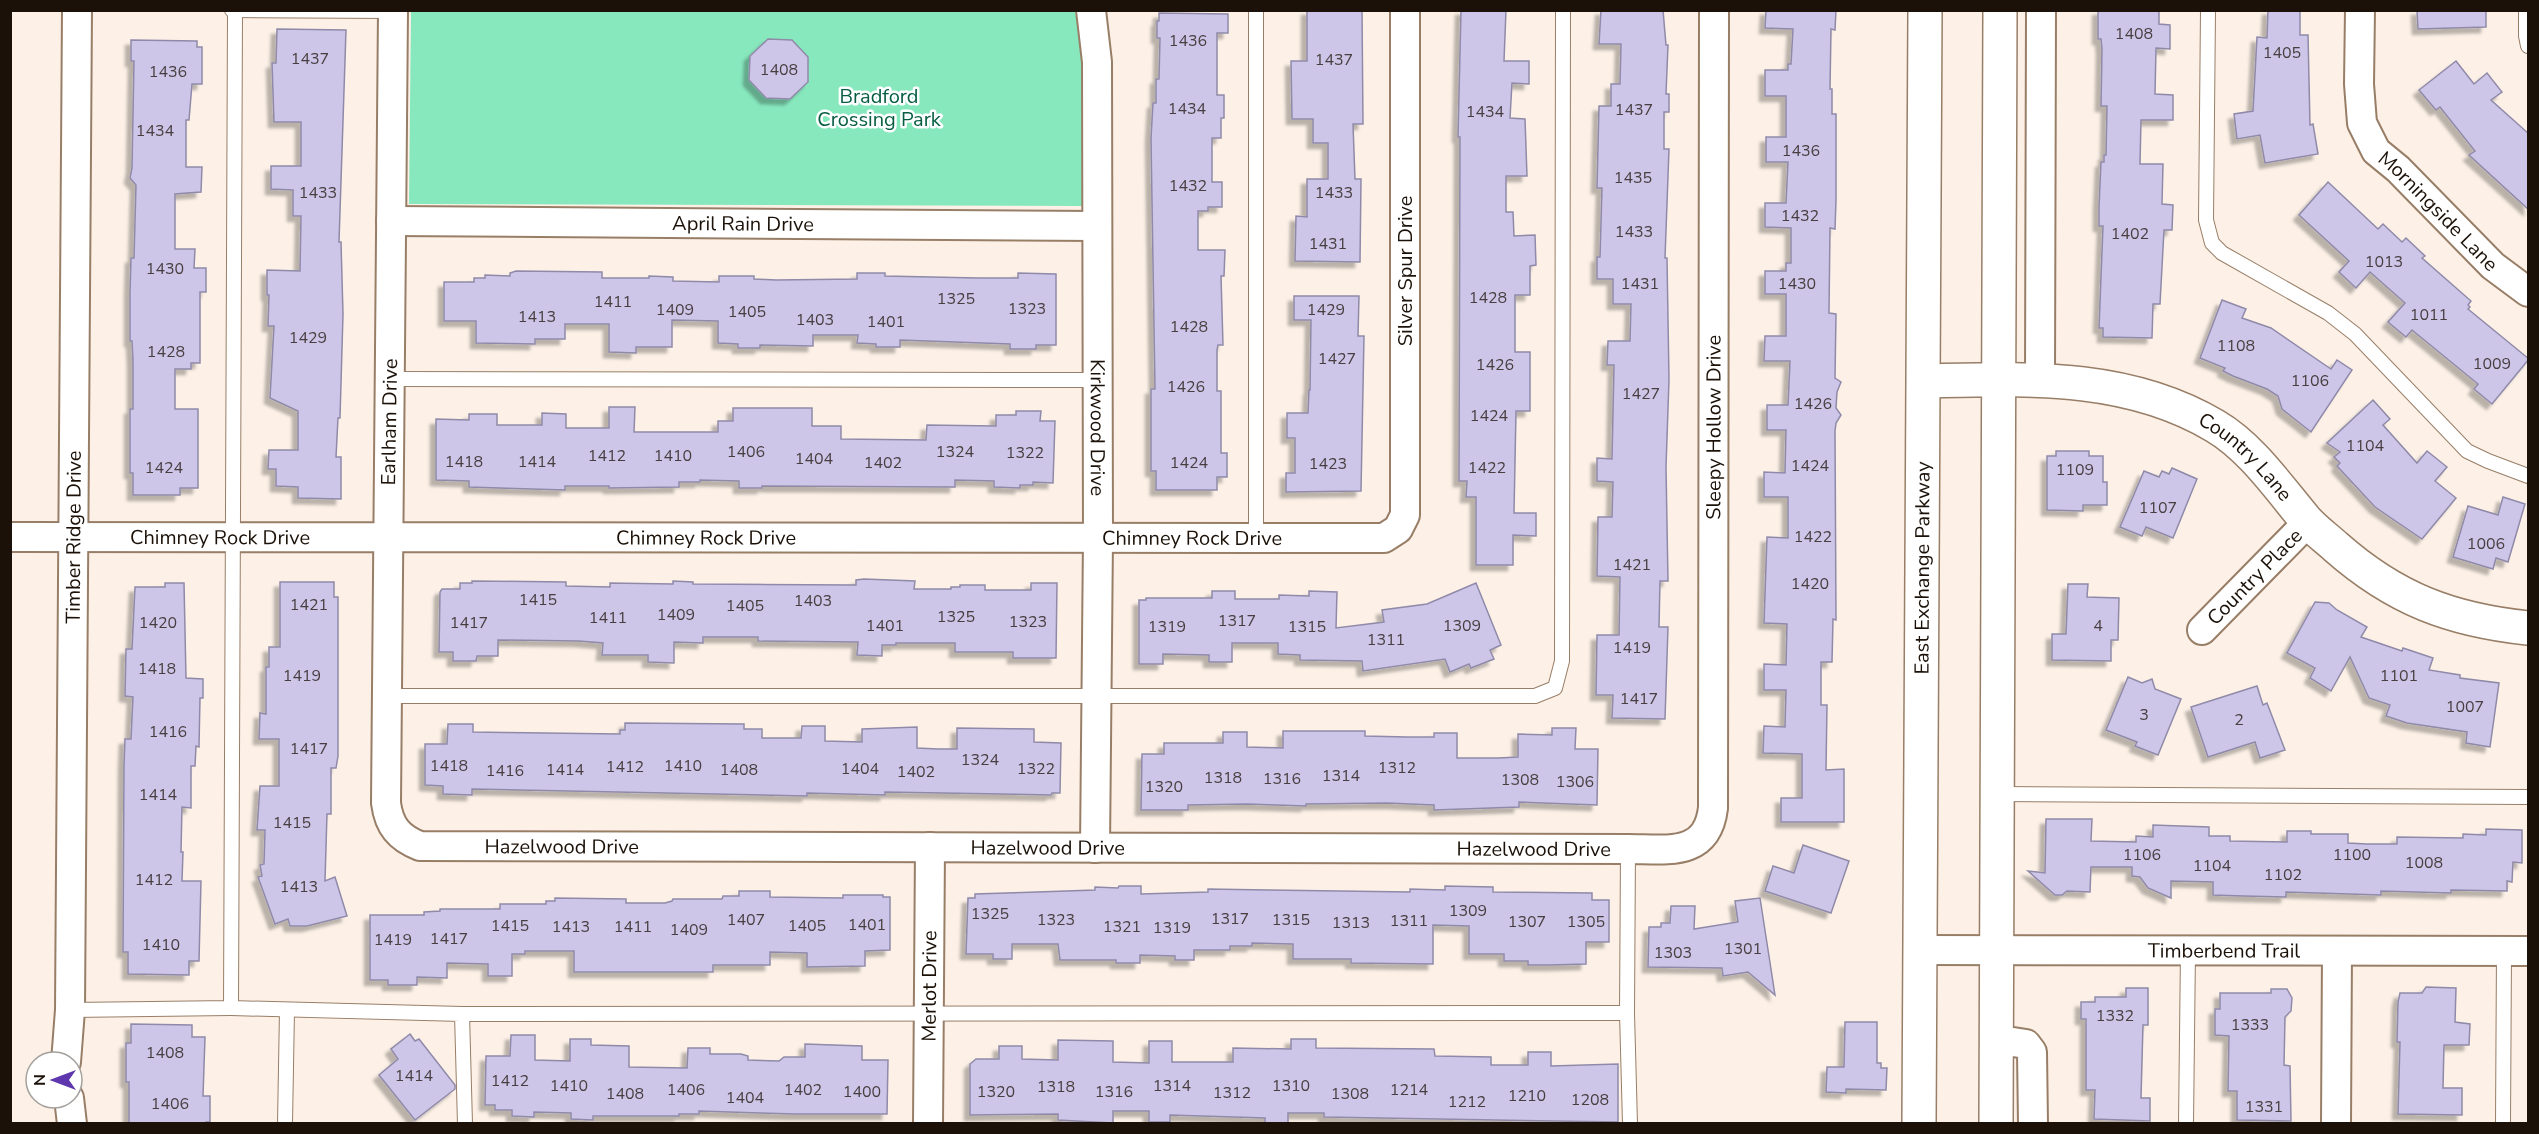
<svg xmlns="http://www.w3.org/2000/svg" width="2539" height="1134" font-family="'Nunito Sans',sans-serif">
	<defs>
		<filter id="shadow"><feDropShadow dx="-5.5" dy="5.5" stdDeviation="1.5" flood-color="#0004"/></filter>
	</defs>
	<rect width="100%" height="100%" fill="#fdf1e7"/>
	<!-- green -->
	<path fill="#87e7bd" d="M411,11H1075L1082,48L1084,206L409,204Z"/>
	<!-- building -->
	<g fill="#cdc6e8" stroke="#908aa9" stroke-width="1.5" filter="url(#shadow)">
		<path d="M1307,10H1362L1363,124H1353L1355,179H1361L1360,262L1295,261L1296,216L1307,217V179H1328V143H1313V119H1292L1291,61H1307Z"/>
		<path d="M1461,10H1506L1504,61H1529V84L1512,83L1510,118L1525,119L1527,176H1506V212H1513L1514,236L1535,235L1536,265L1530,266V295H1515V352H1530V411H1516L1514,513H1536V536L1513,535V565H1476V497H1466L1467,481H1459L1460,137H1458Z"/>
		<path d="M1601,10H1663L1666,45H1668L1666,94H1669V112H1664V149H1669L1665,258H1667L1669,380L1666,467L1668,581H1660L1659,627H1668L1665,719L1612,718L1613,695H1596L1597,635H1619L1620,577L1597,576L1598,517H1612L1613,482L1597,481V458L1612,459L1614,365H1607L1608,341H1630L1631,304H1613V279H1597V257H1600L1602,188H1597L1599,106H1611V84H1620L1621,44H1599Z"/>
		<path d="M1766,10H1836L1835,30L1831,29L1830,89H1832V114H1836V200L1835,229L1830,228L1829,313L1836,314L1835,378L1841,382L1837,392L1836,408L1841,415L1836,423L1835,431L1836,620L1833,619L1832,662H1821V705H1827L1826,770L1844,769V822H1781V798H1802V754L1763,753L1764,726L1785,727L1786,690H1764V664L1786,665L1787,624L1764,623L1767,537L1788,538V497H1764V472L1785,473L1786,430H1767V405H1788L1790,361H1764L1765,336H1786V294H1765V271H1786V263H1791V228L1765,227V203H1786L1788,162H1766V137H1786V96H1765V70H1788V64H1791L1793,29L1765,28Z"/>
		<path d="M2098,10H2159V24L2170,25V49L2156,48L2155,94L2173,95V120H2141L2140,164H2163L2162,204L2173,205L2172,230H2164L2160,304H2153L2152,338L2103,337V328H2099L2103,226H2099V207L2101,162H2104V155H2106L2107,106H2101L2102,49L2101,39H2098Z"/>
		<path d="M2268,10H2300V35H2308L2310,125L2313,124L2318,154L2265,163L2260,135L2237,139L2234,114L2253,111L2257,37L2267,38Z"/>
		<path d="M2417,10H2486V27L2418,29Z"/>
		<path d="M1159,13L1228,14V33H1217V95H1224V118H1221V138H1212V182H1222V207H1208V211H1198V250H1225L1224,276H1221L1223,345H1218L1217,350V391H1221V453H1227V477H1217V490H1156V471H1151V389H1155L1151,138L1153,103H1156V79H1159L1160,38H1157V21H1159Z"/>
		<path d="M277,29L346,30L339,242H341L343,314L340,418H338L336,457H341V499L298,498V487L276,486V469H268L269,450H298V411L270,398L274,326H268L269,295H267V270L300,271L301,216H293V190L271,189V166H301V122H274L272,63H276Z"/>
		<path d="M768,39L792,40L808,57V82L790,99L766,98L749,80L750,56Z"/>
		<path d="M131,40L197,41V47H202V84H192L189,120H186V167H202L201,192L175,194V249H195L194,268H206V292H200V363H191V369H175V409H198V488H180V495H133V473H130V409H133V361L132,341H130V293L131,258H134L136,185L130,178L132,168L134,61H131Z"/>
		<path d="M2456,61L2474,84L2487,73L2502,92L2491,100L2529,134V210L2469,155L2475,151L2440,107L2436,110L2419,90Z"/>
		<path d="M2328,182L2378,229L2383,224L2402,242L2406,238L2425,256L2422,258L2471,301L2468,305L2470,307L2468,309L2529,359L2492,404L2474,389L2478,384L2412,330L2406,337L2388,322L2405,303L2370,272L2356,288L2339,272L2349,261L2299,215Z"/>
		<path d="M516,271L602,272V278H649V276L673,277V281L719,282V276H754V279L776,280L857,279V273H885V276L978,278H1018V273L1056,274V345H1036V349H1010V344L900,340V347H876V344L857,343L858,335H813V346L760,345V348H738V344L718,343V321L672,320V347H636V353L609,352V324H565V339H535V344L476,343V321H444V282H474V278H485V275L510,276V273Z"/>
		<path d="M1294,296H1359L1358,336H1364L1361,491L1286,492V473H1295V438H1287V413H1308L1309,390H1310L1311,320H1294Z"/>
		<path d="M2222,300L2246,309L2242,318L2271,328L2331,369L2337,360L2352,370L2311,432L2282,409L2278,396L2267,389L2233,376L2223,371L2225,368L2200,358Z"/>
		<path d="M2373,400L2390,419L2383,425L2417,463L2427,451L2447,467L2435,481L2456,498L2422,539L2375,507L2337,466L2340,463L2334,457L2340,452L2327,443Z"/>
		<path d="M609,407H635L634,432H718V421H733V408H812V426H841V439L926,440L927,425L996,426V415H1016V411H1041L1040,421H1055L1053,483L1033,482V485H1020V488L994,487V481L955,480V487L762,486V488H739V481L700,480V482H679V487L609,488V486H565V490L469,487V481L436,480V419L469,420V414H497V425H542V413L566,414V428H609Z"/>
		<path d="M2056,451H2089V456H2103V482H2107V505H2083V511L2047,510V456H2056Z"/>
		<path d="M2172,468L2197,479L2173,538L2146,527L2142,536L2120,527L2144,471L2159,477L2162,471L2169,474Z"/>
		<path d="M2503,497L2525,504L2508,562L2496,558L2493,569L2453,557L2468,506L2498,515Z"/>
		<path d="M864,579L915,581L914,589H951V587H960V585H985V590H1031V583H1057L1056,658H1013V652H955V643H896V645H882V656L857,655L858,642L758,641V637H703V643L674,642V663L648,662V655H602L603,643L579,641L498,640V656H477L476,661H453V652H439L440,592L442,589H460V583H472V581L566,582V586L610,587V583L673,584V581L693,582V584L856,585V580Z"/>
		<path d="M280,582H334V597H338V756L336,768H331V814H327L325,881L335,877L347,916L307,926H290L288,919L275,924L258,877L262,876L260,865L264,864L265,830H257L260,786H279V739H259L260,713L266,714V667H269V647H280Z"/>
		<path d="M165,583H184L186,678L203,679V698H200L199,747L196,746L195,766H191V808L182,807L181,852H183L182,881H201L199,961H189V975L128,974V952H123L124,765L125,739H131L133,697L125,696L126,649H132L135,587H165Z"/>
		<path d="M1476,583L1501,645L1490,650L1494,659L1471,668L1469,664L1450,672L1445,659L1363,671L1362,661L1300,660V655L1278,654V643H1232V662H1209V655L1163,654V664H1139V600H1146V598H1212V591H1235V599H1279V595L1309,596V591L1337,592L1336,628L1384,622L1382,610L1427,604Z"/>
		<path d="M2068,584H2088L2087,597L2119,598L2118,640H2111V661L2052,660V634H2066Z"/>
		<path d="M2315,602L2329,603L2337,610L2367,627L2361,637L2402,651L2403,648L2433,658L2429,670L2460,675V678L2499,683L2490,747L2466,743L2467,732L2407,723L2386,716L2390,705L2369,698L2350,657L2331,691L2310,678L2315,668L2287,653Z"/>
		<path d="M2128,677L2142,683L2152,679L2155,689L2181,699L2158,755L2135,746L2137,742L2106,730Z"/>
		<path d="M2257,686L2263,705L2267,703L2285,750L2260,758L2255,742L2208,757L2191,707Z"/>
		<path d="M625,723L744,724V729H762V738H801L802,726H825V741L862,742V729L917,727V748L938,749H957V728L1034,729V742L1061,743L1060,793H1052L1051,795L885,792V795L807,793V796L472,789V795L443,794V786L425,785V744H447L448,724H473V732L620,734V730H625Z"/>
		<path d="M1552,728H1576L1575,749H1598L1597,805L1519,802V807L1434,810V805L1387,803L1306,804V806L1247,804L1188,805V810H1141L1142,754H1164V743H1223V732H1247V747L1283,748V731H1365V736L1407,737H1434V733H1457V758H1498L1518,757V734L1552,735Z"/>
		<path d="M2046,819H2092L2091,841L2136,842V836L2153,837V825L2209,827V836H2230V841L2287,842V831H2311V834H2348V843L2367,844H2397V837L2463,838V834L2486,835V829L2522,830V863L2513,862L2512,882L2507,881V891L2451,890V893L2381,891V895L2286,892V897L2243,896L2213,895V882L2171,881V898L2148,888L2140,877L2132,876V867H2091L2090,892L2067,891L2062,895H2055L2028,871L2045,873Z"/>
		<path d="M1803,845L1849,861L1831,913L1765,891L1773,866L1794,873Z"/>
		<path d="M1119,886H1141V894L1208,892V889L1410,892V889L1445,890V886L1493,887V892L1592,893V900H1609V942H1586V964L1551,965H1528V961H1504V954H1469V926L1433,925V964L1351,963V959H1293V944L1252,943V946H1230V950H1194V960H1175V956L1140,955V963H1116V960H1060L1058,944H1012V959H993V954H966L968,898H975V894L1095,890V887L1118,888Z"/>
		<path d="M739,891H770V897L843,898V895H883V897H890V950L865,951V966L807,967V953L770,952V965H713V972H574V951H525V954H512V976H488V964L447,963V978L417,977V985H388V980H370V915H424V912L440,911V909H500V904H546V901H555V898L626,899V903H665L672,901L673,899H722L723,896H739Z"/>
		<path d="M1760,898L1775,995L1748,972L1723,976L1722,968L1648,967L1649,927H1661V923H1670L1671,906H1695L1694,929L1738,922L1735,901Z"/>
		<path d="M2426,987L2456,988L2455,1022L2470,1024L2469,1045H2444L2443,1088H2462V1115L2398,1114L2400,1042H2397L2398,1002L2400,993H2422Z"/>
		<path d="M2126,988H2148V1025H2143L2141,1098H2150V1121L2094,1119L2095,1090H2086V1019H2081V1002H2095V997H2126Z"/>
		<path d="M2271,989H2287L2292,998L2291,1011L2285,1017L2284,1065L2290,1066L2291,1121L2237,1120V1091H2228L2229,1036L2215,1035V1009H2220V993H2271Z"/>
		<path d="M1845,1022H1877V1063H1881V1068H1887L1886,1090L1846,1089V1093L1826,1092L1827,1067H1844Z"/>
		<path d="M131,1024L192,1025V1037H205L203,1096H210V1122H206V1124H129V1082H126V1043H131Z"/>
		<path d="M410,1034L415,1041L419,1039L455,1085V1089L415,1120L379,1075L398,1059L391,1049Z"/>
		<path d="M511,1035H535V1060L570,1061V1039H591V1045L629,1046V1067L687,1068L688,1048H710V1054H741L748,1056V1060L779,1061L784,1057H805V1044L862,1046V1060H888L887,1114H794L699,1111V1114H679V1116H593V1120L571,1119V1113L534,1112V1117L512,1116V1110H495V1105H485L486,1056H510Z"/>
		<path d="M1291,1039H1316V1048L1434,1049L1435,1056L1491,1057V1065H1528V1052H1551V1066L1618,1064V1122L1324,1117V1113H1288V1124H1265V1118L1170,1115V1122H1149V1111H1113V1123L1058,1120V1114L970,1115V1064L976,1059H999V1046H1022V1059L1058,1060V1040L1113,1041V1062L1149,1063V1041H1172V1062H1233V1048L1291,1049Z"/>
	</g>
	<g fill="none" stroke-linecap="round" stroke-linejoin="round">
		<defs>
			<g id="lane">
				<path d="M232,10L393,11"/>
				<path d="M1256,10V538"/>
				<path d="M2208,10L2206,220L2212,243L2222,253L2328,313L2355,334L2467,451L2488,461L2528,476"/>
				<path d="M2526,10V36L2528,46"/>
				<path d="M390,379L1097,380"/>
				<path d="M387,696H1535L1555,688L1562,661L1563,10"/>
				<path d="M1998,794L2528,797"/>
				<path d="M231,1008L462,1014L465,1124"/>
				<path d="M70,1010L231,1008L235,11"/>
				<path d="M1627,1013L1630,1124"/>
				<path d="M462,1014C850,1013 1238,1016 1627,1013L1628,849"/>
				<path d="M285,1124L287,1010"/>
				<path d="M2186,1124L2188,950"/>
				<path d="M2503,1124L2504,951"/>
			</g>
			<g id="street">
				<path id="s1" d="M393,10L386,803C389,826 399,838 420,846L1628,849C1666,849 1707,858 1713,808L1714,10"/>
				<path id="s2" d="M1091,10L1097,62L1098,538L1095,848"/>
				<path id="s3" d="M2360,10L2359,84L2362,123L2376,151L2398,169L2493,266L2528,292"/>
				<path id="s4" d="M391,221L1097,226"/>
				<path d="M2040,379L2041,10"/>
				<path id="s5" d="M10,537L1384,538L1398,529L1405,515V10"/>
				<path id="s6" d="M2202,630L2308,522"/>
				<path id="s7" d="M1921,950L2528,951"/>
				<path d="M1997,1043L2013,1042L2026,1044L2032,1052L2033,1124"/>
				<path id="s8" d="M66,1062L70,1010L77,10"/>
				<path d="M69,1098L72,1124"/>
				<path id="s9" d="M928,1124L930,847"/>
				<path d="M2336,1124L2337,951"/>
			</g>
			<g id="secondary">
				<path id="s10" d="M1924,381C2024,379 2126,373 2215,426C2251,447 2279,488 2306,520C2315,530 2326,538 2336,547C2395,599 2451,620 2528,628"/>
				<path id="s11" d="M1919,1124L1925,10"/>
				<path d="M1996,1124L2000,10"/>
			</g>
		</defs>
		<!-- lane casing -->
		<use href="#lane" stroke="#987e67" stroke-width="16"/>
		<!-- street casing -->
		<use href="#street" stroke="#987e67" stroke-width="32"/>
		<!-- secondary casing -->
		<use href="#secondary" stroke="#987e67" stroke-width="36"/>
		<!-- lane -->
		<use href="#lane" stroke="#fff" stroke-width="14"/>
		<!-- street -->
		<use href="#street" stroke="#fff" stroke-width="28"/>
		<!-- secondary -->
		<use href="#secondary" stroke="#fff" stroke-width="33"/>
	</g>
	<g text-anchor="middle" stroke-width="5" stroke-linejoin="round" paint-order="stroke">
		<!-- number labels -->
		<g font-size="16" fill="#483e40">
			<text x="2134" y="39">1408</text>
			<text x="1188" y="46">1436</text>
			<text x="2282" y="58">1405</text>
			<text x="310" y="64">1437</text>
			<text x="1334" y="65">1437</text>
			<text x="779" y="75">1408</text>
			<text x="168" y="77">1436</text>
			<text x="1187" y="114">1434</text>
			<text x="1634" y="115">1437</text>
			<text x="1485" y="117">1434</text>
			<text x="155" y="136">1434</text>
			<text x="1801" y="156">1436</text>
			<text x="1633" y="183">1435</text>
			<text x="1188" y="191">1432</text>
			<text x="318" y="198">1433</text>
			<text x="1334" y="198">1433</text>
			<text x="1800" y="221">1432</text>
			<text x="1634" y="237">1433</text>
			<text x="2130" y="239">1402</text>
			<text x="1328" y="249">1431</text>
			<text x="2384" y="267">1013</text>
			<text x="165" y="274">1430</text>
			<text x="1640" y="289">1431</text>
			<text x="1797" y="289">1430</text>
			<text x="1488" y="303">1428</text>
			<text x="956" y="304">1325</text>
			<text x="613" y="307">1411</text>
			<text x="1027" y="314">1323</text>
			<text x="675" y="315">1409</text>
			<text x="1326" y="315">1429</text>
			<text x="747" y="317">1405</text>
			<text x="2429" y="320">1011</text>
			<text x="537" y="322">1413</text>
			<text x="815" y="325">1403</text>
			<text x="886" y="327">1401</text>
			<text x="1189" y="332">1428</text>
			<text x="308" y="343">1429</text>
			<text x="2236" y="351">1108</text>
			<text x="166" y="357">1428</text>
			<text x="1337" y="364">1427</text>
			<text x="2492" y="369">1009</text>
			<text x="1495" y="370">1426</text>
			<text x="2310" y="386">1106</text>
			<text x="1186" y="392">1426</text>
			<text x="1641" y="399">1427</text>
			<text x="1813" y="409">1426</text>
			<text x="1489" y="421">1424</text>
			<text x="2365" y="451">1104</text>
			<text x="746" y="457">1406</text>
			<text x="955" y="457">1324</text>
			<text x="1025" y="458">1322</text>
			<text x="607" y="461">1412</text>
			<text x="673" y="461">1410</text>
			<text x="814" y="464">1404</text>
			<text x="464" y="467">1418</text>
			<text x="537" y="467">1414</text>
			<text x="883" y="468">1402</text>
			<text x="1189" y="468">1424</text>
			<text x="1328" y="469">1423</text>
			<text x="1810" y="471">1424</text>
			<text x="164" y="473">1424</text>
			<text x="1487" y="473">1422</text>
			<text x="2075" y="475">1109</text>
			<text x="2158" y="513">1107</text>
			<text x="1813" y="542">1422</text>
			<text x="2486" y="549">1006</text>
			<text x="1632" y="570">1421</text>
			<text x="1810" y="589">1420</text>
			<text x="538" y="605">1415</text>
			<text x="813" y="606">1403</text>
			<text x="309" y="610">1421</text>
			<text x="745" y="611">1405</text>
			<text x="676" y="620">1409</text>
			<text x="956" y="622">1325</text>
			<text x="608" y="623">1411</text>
			<text x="1237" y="626">1317</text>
			<text x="1028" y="627">1323</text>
			<text x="158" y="628">1420</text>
			<text x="469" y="628">1417</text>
			<text x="885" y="631">1401</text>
			<text x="1462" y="631">1309</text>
			<text x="2098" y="631">4</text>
			<text x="1167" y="632">1319</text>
			<text x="1307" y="632">1315</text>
			<text x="1386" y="645">1311</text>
			<text x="1632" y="653">1419</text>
			<text x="157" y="674">1418</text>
			<text x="302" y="681">1419</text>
			<text x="2399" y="681">1101</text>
			<text x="1639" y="704">1417</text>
			<text x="2465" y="712">1007</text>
			<text x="2144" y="720">3</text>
			<text x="2239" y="725">2</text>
			<text x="168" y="737">1416</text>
			<text x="309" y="754">1417</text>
			<text x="980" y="765">1324</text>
			<text x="449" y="771">1418</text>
			<text x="683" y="771">1410</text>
			<text x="625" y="772">1412</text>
			<text x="1397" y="773">1312</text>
			<text x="860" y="774">1404</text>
			<text x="1036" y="774">1322</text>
			<text x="565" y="775">1414</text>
			<text x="739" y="775">1408</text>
			<text x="505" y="776">1416</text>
			<text x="916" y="777">1402</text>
			<text x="1341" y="781">1314</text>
			<text x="1223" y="783">1318</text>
			<text x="1282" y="784">1316</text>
			<text x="1520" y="785">1308</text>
			<text x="1575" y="787">1306</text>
			<text x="1164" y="792">1320</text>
			<text x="158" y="800">1414</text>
			<text x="292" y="828">1415</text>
			<text x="2142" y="860">1106</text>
			<text x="2352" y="860">1100</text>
			<text x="2424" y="868">1008</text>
			<text x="2212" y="871">1104</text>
			<text x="2283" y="880">1102</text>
			<text x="154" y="885">1412</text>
			<text x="299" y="892">1413</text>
			<text x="1468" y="916">1309</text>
			<text x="990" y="919">1325</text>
			<text x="1230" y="924">1317</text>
			<text x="746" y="925">1407</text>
			<text x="1056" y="925">1323</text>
			<text x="1291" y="925">1315</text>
			<text x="1409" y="926">1311</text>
			<text x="1527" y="927">1307</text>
			<text x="1586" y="927">1305</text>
			<text x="1351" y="928">1313</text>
			<text x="867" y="930">1401</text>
			<text x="510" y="931">1415</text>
			<text x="807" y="931">1405</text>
			<text x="571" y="932">1413</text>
			<text x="633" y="932">1411</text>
			<text x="1122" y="932">1321</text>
			<text x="1172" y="933">1319</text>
			<text x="689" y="935">1409</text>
			<text x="449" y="944">1417</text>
			<text x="393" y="945">1419</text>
			<text x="161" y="950">1410</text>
			<text x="1743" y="954">1301</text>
			<text x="1673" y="958">1303</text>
			<text x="2115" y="1021">1332</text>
			<text x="2250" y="1030">1333</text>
			<text x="165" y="1058">1408</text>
			<text x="414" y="1081">1414</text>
			<text x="510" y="1086">1412</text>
			<text x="569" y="1091">1410</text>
			<text x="1172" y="1091">1314</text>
			<text x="1291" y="1091">1310</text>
			<text x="1056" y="1092">1318</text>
			<text x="686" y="1095">1406</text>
			<text x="803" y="1095">1402</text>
			<text x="1409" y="1095">1214</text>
			<text x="862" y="1097">1400</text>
			<text x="996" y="1097">1320</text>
			<text x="1114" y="1097">1316</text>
			<text x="1232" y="1098">1312</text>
			<text x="625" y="1099">1408</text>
			<text x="1350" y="1099">1308</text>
			<text x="1527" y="1101">1210</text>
			<text x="745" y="1103">1404</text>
			<text x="1590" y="1105">1208</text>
			<text x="1467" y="1107">1212</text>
			<text x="170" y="1109">1406</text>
			<text x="2264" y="1112">1331</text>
		</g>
		<!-- park labels -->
		<g font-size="20" fill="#075d42" stroke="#fff">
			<text x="879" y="103">Bradford<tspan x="879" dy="23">Crossing Park</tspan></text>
		</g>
		<!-- street labels -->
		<g font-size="20" fill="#1b1108" stroke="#fff">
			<text dy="7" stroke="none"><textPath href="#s3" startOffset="231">Morningside Lane</textPath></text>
			<text dy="7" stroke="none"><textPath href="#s4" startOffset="352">April Rain Drive</textPath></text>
			<text transform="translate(1405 271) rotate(-90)" y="7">Silver Spur Drive</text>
			<text transform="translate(389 422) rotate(-89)" y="7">Earlham Drive</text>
			<text dy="7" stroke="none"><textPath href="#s1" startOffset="2548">Sleepy Hollow Drive</textPath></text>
			<text dy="7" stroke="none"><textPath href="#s2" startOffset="418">Kirkwood Drive</textPath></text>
			<text dy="7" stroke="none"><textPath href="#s10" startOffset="342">Country Lane</textPath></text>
			<text dy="7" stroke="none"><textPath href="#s8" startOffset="525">Timber Ridge Drive</textPath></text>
			<text dy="7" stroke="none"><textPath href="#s5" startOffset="210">Chimney Rock Drive</textPath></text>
			<text dy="7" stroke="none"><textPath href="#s5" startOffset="696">Chimney Rock Drive</textPath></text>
			<text dy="7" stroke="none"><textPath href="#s5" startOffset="1182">Chimney Rock Drive</textPath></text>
			<text dy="7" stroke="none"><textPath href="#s11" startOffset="556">East Exchange Parkway</textPath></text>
			<text dy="7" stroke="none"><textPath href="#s6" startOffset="75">Country Place</textPath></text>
			<text dy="7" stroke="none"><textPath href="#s1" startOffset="993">Hazelwood Drive</textPath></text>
			<text dy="7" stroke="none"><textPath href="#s1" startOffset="1479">Hazelwood Drive</textPath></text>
			<text dy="7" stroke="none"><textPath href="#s1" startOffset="1965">Hazelwood Drive</textPath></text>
			<text dy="7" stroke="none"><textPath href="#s7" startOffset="303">Timberbend Trail</textPath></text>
			<text dy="7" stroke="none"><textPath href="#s9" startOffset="138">Merlot Drive</textPath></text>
		</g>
	</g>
	<!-- border -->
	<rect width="2539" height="1134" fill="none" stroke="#1b1108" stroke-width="24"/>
	<!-- north arrow -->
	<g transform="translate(54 1080) rotate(270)"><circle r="28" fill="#ffffff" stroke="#a4a09c" stroke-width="1.5"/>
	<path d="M0-4.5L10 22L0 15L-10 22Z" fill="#5e37af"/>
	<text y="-9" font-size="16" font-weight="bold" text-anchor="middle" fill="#1b1108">N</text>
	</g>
</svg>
